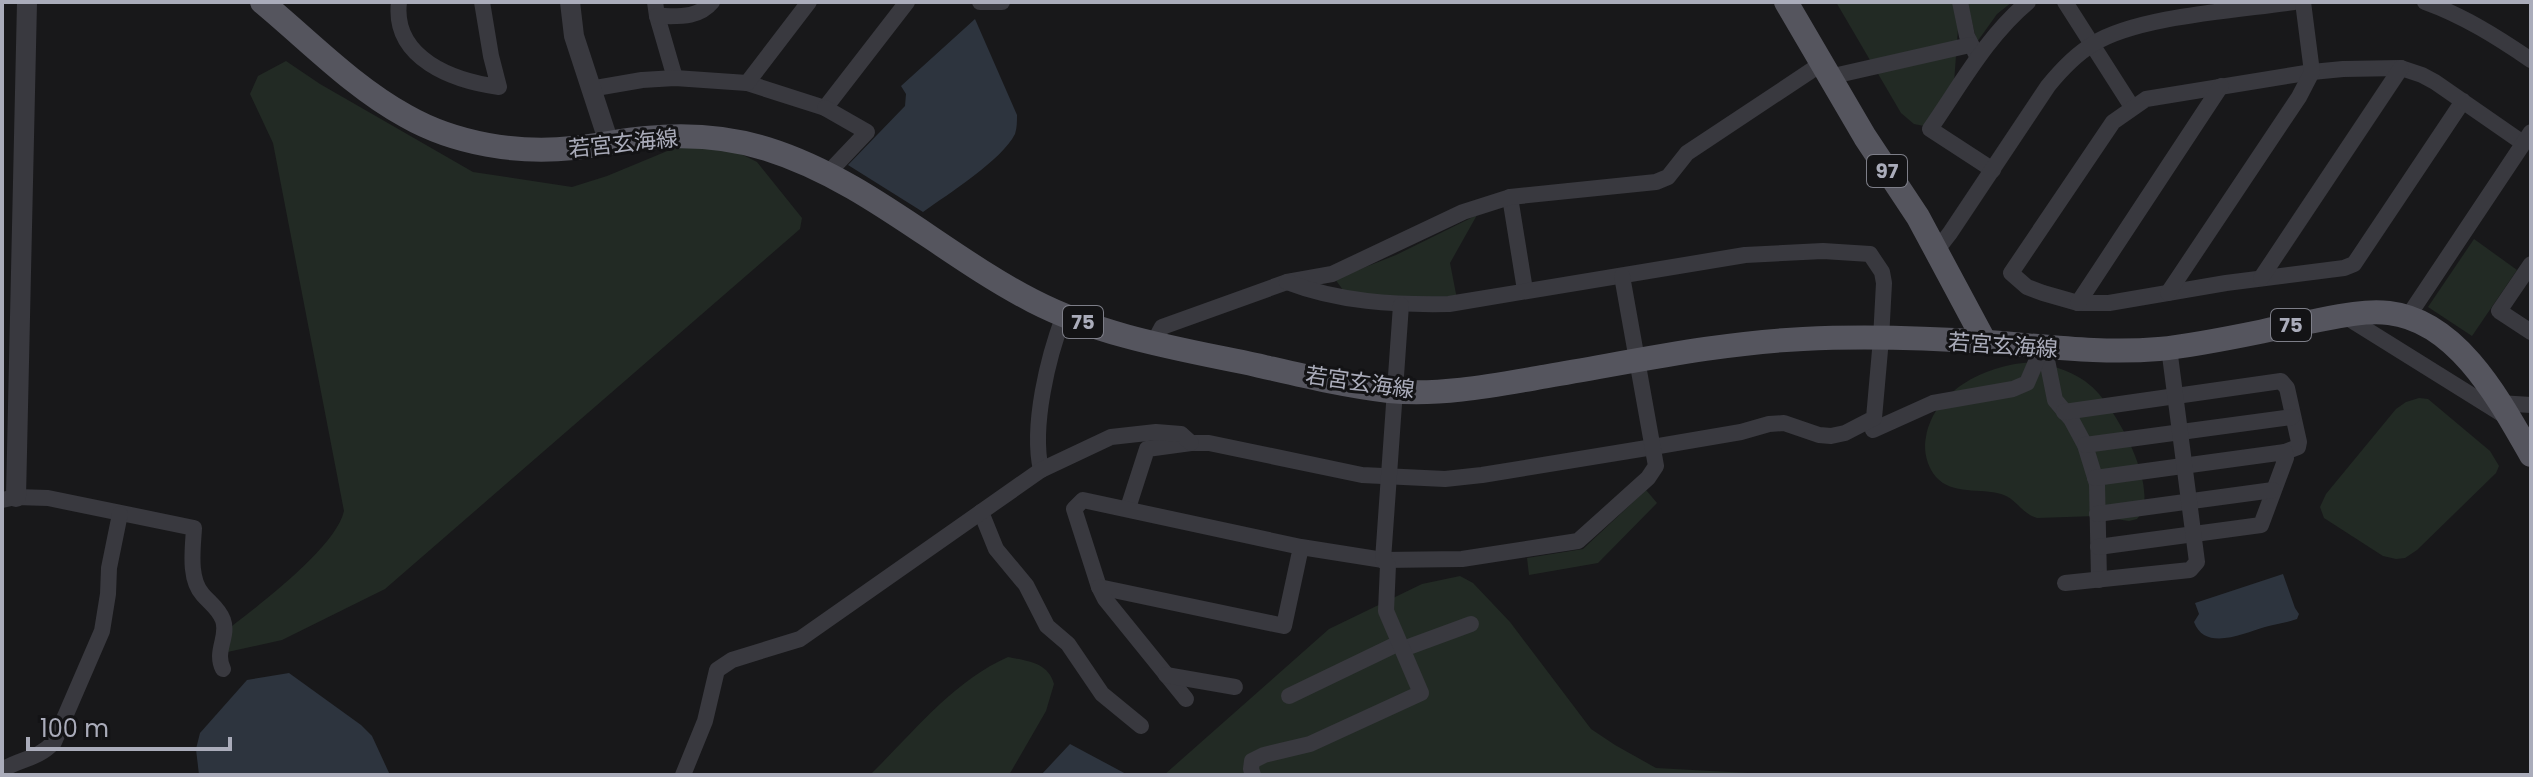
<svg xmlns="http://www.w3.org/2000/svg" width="2533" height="777" font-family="Poppins,'Noto Sans JP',sans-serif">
	<rect width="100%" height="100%" fill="#18181a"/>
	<!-- green -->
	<g fill="#222a24">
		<path d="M1836,2H1960L1953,96L1924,126L1914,124L1901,113Z"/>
		<path d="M1967,2H2012L1997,14L1977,42Z"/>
		<path d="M286,61L320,84L473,172L572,187L607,176L677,147L729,148L757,162L802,218L800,229L385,589L282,640L223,653V633C254,609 336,548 344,511L273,143L250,94L258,76Z"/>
		<path d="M1477,215L1450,263L1457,299L1393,300L1343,290L1335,279L1396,255Z"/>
		<path d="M2474,239L2517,270L2472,336L2428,307Z"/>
		<path d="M2034,362C2056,367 2074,371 2091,386C2115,406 2163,492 2137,519L2129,521L2096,516L2037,518C2022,514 2016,498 2001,494C1981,488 1952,495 1936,477C1927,467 1923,450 1926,437C1935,388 1989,364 2034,362Z"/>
		<path d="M2419,398L2428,399L2490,451L2499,466L2496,473L2417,550L2405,558L2396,559L2383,556L2324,518L2320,507L2326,494L2396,409L2406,402Z"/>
		<path d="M1646,490L1657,503L1598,563L1529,575L1527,558L1583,549Z"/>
		<path d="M1460,576L1473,583L1510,622L1591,729L1615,745L1656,768L1785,775H1164L1329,629L1422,584Z"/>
		<path d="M1008,657C1027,661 1048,662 1054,684L1046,711L1009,775H870C912,734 953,681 1008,657Z"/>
	</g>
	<!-- water -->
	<g fill="#2d343e">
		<path d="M975,19L1017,115C1017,121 1017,128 1015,134C1002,160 948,194 923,212L848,165L905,106L906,94L901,86Z"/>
		<path d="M2283,574L2295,608L2299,614L2297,619C2286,623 2276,624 2265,627C2244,633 2205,652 2194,622L2199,614L2195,603Z"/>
		<path d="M289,673L361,725L372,736L390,775H199L196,749L200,733L247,680Z"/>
		<path d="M1070,744L1128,775H1041Z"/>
	</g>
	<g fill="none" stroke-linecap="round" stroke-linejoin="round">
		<!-- minor -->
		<g stroke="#39393f" stroke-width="16">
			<path d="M399,2C392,59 454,81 499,87L491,56L482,2"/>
			<path d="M655,2L657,16L675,78"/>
			<path d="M980,2H1002"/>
			<path d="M1960,2L1967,36L1976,54"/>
			<path d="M2065,2L2132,107"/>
			<path d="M2425,2C2464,16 2497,37 2531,60"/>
			<path d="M657,16C677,16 698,19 712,2"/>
			<path d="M1829,77L1970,45"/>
			<path d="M747,83L825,108L907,2"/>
			<path d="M590,89L642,80L675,78L747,83L809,2"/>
			<path d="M2463,101L2354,264L2344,268L2226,283L2109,303H2078L2043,293L2027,287L2011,273L2113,122L2146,99L2312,72L2343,69L2401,68L2422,75L2435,82L2523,143"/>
			<path d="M825,108L867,132L829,172"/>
			<path d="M1993,170L1930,129C1960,86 1987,36 2028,2"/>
			<path d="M1510,197L1525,290"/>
			<path d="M1936,251L1950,233L2048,86C2061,70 2075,55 2093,44C2137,16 2240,10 2294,2"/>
			<path d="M2531,264L2499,311L2531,332"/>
			<path d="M2261,278L2401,68"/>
			<path d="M2168,293L2299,97L2312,72L2303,2"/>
			<path d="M2078,303L2221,86"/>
			<path d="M2343,315L2505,416"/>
			<path d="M2407,318L2531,132"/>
			<path d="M1153,344L1162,327L1287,282L1332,274L1463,212L1510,197L1656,182L1668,177L1687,153L1821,64"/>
			<path d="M2042,348L2047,360L2055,400L2071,419L2085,445L2097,484L2099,580"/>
			<path d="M2499,403L2531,405"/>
			<path d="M2064,412L2281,381L2287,388L2299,442L2298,447L2285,452"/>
			<path d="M1873,430L1933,403L2013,389L2027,383L2042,348"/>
			<path d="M2085,445L2292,417"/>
			<path d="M1041,470C1031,426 1048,357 1064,315"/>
			<path d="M2095,478L2285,452L2286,458L2261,525L2098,547"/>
			<path d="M2,500L16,497L48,498L194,528C193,548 188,579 203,595C210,603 219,609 223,620C229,637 214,651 223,669"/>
			<path d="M1128,508L1147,449L1191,443H1209L1362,475L1445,479L1482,475L1653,447L1741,432L1769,424L1784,423L1819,435L1831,436L1845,433L1874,418L1881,339L1884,283L1882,272L1870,254L1823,251L1745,255L1449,304C1394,305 1339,302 1287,282"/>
			<path d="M981,512L996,549L1026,585L1047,626L1068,644L1102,694L1141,726"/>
			<path d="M2097,514L2273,490"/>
			<path d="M1301,547L1284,626L1099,587L1074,509L1083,500L1301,547L1383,560L1462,559L1578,541L1648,478L1656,466L1622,276"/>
			<path d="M2065,583L2190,570L2197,562L2169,348"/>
			<path d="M1099,587L1105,599L1186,699"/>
			<path d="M1403,649L1471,624"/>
			<path d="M1166,675L1235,687"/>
			<path d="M1289,696L1399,643"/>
			<path d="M2,770C21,758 37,760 54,742L102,631L108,594L109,568L120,514"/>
			<path d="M683,775L705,721L717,670L732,660L800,639L1041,470L1111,437L1156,432L1181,434L1191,443"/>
			<path d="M1253,775L1251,769L1252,761L1264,755L1310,744L1421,693L1386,611L1388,565L1383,560L1401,305"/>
		</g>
		<!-- tertiary -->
		<g stroke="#39393f" stroke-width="20">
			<path d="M570,2L574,36L609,143"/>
			<path d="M16,497L27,2"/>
		</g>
		<!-- primary -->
		<g stroke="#55555e" stroke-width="24">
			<path d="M262,2C309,41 353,87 406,116C455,144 518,154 573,148C597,146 621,140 646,138C686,134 729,137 767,149C866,180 942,254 1033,301C1103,337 1180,349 1256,365C1300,375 1345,386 1389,391C1442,396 1496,385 1548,376C1632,362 1717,343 1803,339C1862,336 1928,338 1987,342C2045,346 2100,354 2159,349C2207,344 2256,332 2304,323C2331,318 2361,310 2389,313C2458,321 2500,401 2531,455"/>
			<path d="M1786,2L1865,137L1918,217L1985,342"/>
		</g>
	</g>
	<g text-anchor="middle" stroke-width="6" stroke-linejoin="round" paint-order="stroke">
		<!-- shield labels -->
		<g fill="#131315" stroke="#7d7e88" stroke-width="2">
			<rect x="1867" y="155" width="40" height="32" rx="6"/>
			<rect x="1063" y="306" width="40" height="32" rx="6"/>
			<rect x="2271" y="309" width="40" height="32" rx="6"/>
		</g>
		<g font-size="20" font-weight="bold" fill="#aaacba">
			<text x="1887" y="178">97</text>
			<text x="1083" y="329">75</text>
			<text x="2291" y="332">75</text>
		</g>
		<!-- street labels -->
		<g font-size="22" fill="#aaacba" stroke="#131315">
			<text transform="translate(623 143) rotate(-6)" y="8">若宮玄海線</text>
			<text transform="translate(2003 345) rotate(4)" y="8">若宮玄海線</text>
			<text transform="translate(1360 382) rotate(8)" y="8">若宮玄海線</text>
		</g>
	</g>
	<!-- border -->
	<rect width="2533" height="777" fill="none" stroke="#aaacba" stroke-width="8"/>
	<!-- scale -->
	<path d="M28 737v12h202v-12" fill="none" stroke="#aaacba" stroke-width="4"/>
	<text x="40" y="737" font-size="24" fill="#aaacba" stroke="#131315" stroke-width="6" paint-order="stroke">100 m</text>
</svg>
